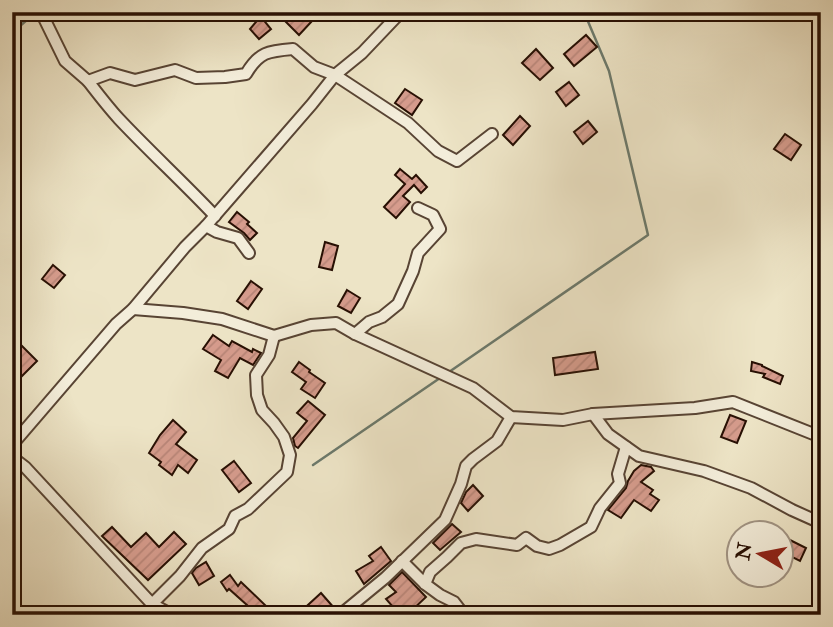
<svg xmlns="http://www.w3.org/2000/svg" width="833" height="627" font-family="'IM FELL Double Pica',serif">
	<defs>
		<pattern id="building-hatch" width="6" height="6" patternUnits="userSpaceOnUse" patternTransform="scale(1.75)"><rect width="6" height="6" fill="#d69c8d"/><path d="M-1 1l2-2M0 6l6-6M5 7l2-2" fill="none" stroke="#b88578"/></pattern>
	</defs>
	<rect width="100%" height="100%" fill="#ede4c6"/>
	<filter id="stains"><feTurbulence type="fractalNoise" baseFrequency=".00286" numOctaves="4"/><feColorMatrix values="0 0 0 0 .2 0 0 0 0 .09 0 0 0 0 .02 0 0 0 .5 -.17"/></filter>
	<radialGradient id="worn" r=".72"><stop offset=".6" stop-color="#630" stop-opacity="0"/><stop offset="1" stop-color="#630" stop-opacity=".3"/></radialGradient>
	<g fill="none" stroke-linecap="round" stroke-linejoin="round">
		<!-- stream -->
		<g stroke="#6c796b" stroke-width="2.5">
			<path d="M12,33L36,12"/>
			<path d="M449,372L648,235L609,71L584,12"/>
			<path d="M313,465L440,378"/>
		</g>
	</g>
	<!-- building -->
	<g fill="url(#building-hatch)" stroke="#270f03" stroke-width="2">
		<path d="M248,12H257L271,29L259,39L250,29L256,22Z"/>
		<path d="M290,12H302L312,21L299,35L283,19Z"/>
		<path d="M586,35L597,47L574,66L564,54Z"/>
		<path d="M536,49L553,68L540,80L522,63Z"/>
		<path d="M569,82L579,95L566,106L556,92Z"/>
		<path d="M405,89L422,100L412,115L395,103Z"/>
		<path d="M520,116L530,126L513,145L503,135Z"/>
		<path d="M588,121L597,132L583,144L574,132Z"/>
		<path d="M785,134L801,145L791,160L774,149Z"/>
		<path d="M400,169L412,179L416,175L427,187L421,193L414,185L403,196L410,202L396,218L384,207L405,184L395,175Z"/>
		<path d="M237,212L249,222L247,224L257,233L250,240L244,233L229,222Z"/>
		<path d="M325,242L338,246L332,270L319,267Z"/>
		<path d="M53,265L65,275L54,288L42,279Z"/>
		<path d="M251,281L262,289L248,309L237,301Z"/>
		<path d="M347,290L360,298L351,313L338,306Z"/>
		<path d="M213,335L229,346L232,341L252,352L253,349L261,353L253,365L240,358L228,378L215,371L221,360L203,349Z"/>
		<path d="M12,336L37,361L18,380L12,374Z"/>
		<path d="M595,352L598,369L555,375L553,358Z"/>
		<path d="M299,362L310,370L309,372L325,383L315,398L301,389L306,382L292,372Z"/>
		<path d="M752,362L762,365V366L783,376L780,384L763,377L765,374L751,371Z"/>
		<path d="M308,401L325,415L298,448L295,446L293,438L307,421L297,413Z"/>
		<path d="M730,415L746,421L737,443L721,437Z"/>
		<path d="M173,420L186,432L176,444L197,460L188,473L178,465L172,475L159,465L161,462L149,453L160,435Z"/>
		<path d="M234,461L251,483L239,492L222,470Z"/>
		<path d="M641,465L651,467L654,471L641,482L653,490L650,494L659,500L651,511L634,500L621,518L608,510L626,488L628,481L634,471Z"/>
		<path d="M473,485L483,496L468,511L461,503L466,492Z"/>
		<path d="M452,524L461,532L440,550L433,543Z"/>
		<path d="M112,527L131,547L146,533L159,547L174,532L186,544L148,580L102,536Z"/>
		<path d="M780,535L806,548L800,561L780,551Z"/>
		<path d="M381,547L391,561L364,584L356,571L373,561L369,556Z"/>
		<path d="M206,562L214,576L199,585L192,573L196,568Z"/>
		<path d="M402,572L426,597L407,615H400L386,599L396,592L389,585Z"/>
		<path d="M230,575L238,586L241,582L265,605L257,614L229,589L227,591L221,582Z"/>
		<path d="M321,593L335,609L332,615H297Z"/>
	</g>
	<g fill="none" stroke-linecap="round" stroke-linejoin="round">
		<defs>
			<g id="street">
				<path d="M41,12L65,61L88,81L110,73L135,80L175,70L196,78L225,77L246,74C259,52 268,51 293,49L314,67L335,75L408,123L438,151L457,161L492,134"/>
				<path d="M88,81C98,94 108,107 119,119C150,152 184,183 215,216"/>
				<path d="M206,226L217,232L238,238L249,253"/>
				<path d="M133,309L183,313L222,319L274,336L311,325L336,323L355,334L473,388L511,417L563,420L593,414L695,408L733,402L821,437"/>
				<path d="M355,334L369,322L382,317L398,304L413,271L418,253L440,229L433,215L418,208"/>
				<path d="M593,414L608,434L639,456L704,471L751,488L792,510L821,523"/>
				<path d="M12,445L116,324L133,309L185,247L206,226L312,104L335,75L362,53L401,12"/>
				<path d="M12,457L25,467L152,604L172,615"/>
				<path d="M402,561L425,584L440,595L454,602L464,615"/>
				<path d="M425,584L430,572L447,557L461,543L476,539L517,545L526,538L537,546L549,549L560,545L591,527L600,508L620,483L618,474L626,447"/>
				<path d="M152,604L180,576L202,548L229,529L235,516L248,509L287,472L290,455L284,437L274,423L262,410L257,395L256,375L269,355L274,336"/>
				<path d="M340,615L385,578L445,520L461,484L466,466L473,459L497,441L511,417"/>
			</g>
		</defs>
		<!-- street casing -->
		<use href="#street" stroke="#584434" stroke-width="14"/>
		<!-- street -->
		<use href="#street" stroke="#f3edda" stroke-width="10"/>
	</g>
	<!-- margin -->
	<rect width="833" height="627" fill="none" stroke="#ede4c6" stroke-width="42"/>
	<rect x="14" y="14" width="805" height="599" fill="none" stroke="#270f03" stroke-width="3.5"/>
	<rect x="21" y="21" width="791" height="585" fill="none" stroke="#270f03" stroke-width="2"/>
	<!-- north arrow -->
	<g transform="translate(760 554) rotate(280)"><circle r="33" fill="#f3edda" stroke="#a19484" stroke-width="2"/>
	<path d="M0-5L12 26L0 18L-12 26Z" fill="#8f2418"/>
	<text y="-10" font-size="19" font-weight="bold" text-anchor="middle" fill="#270f03">N</text>
	</g>
	<rect width="100%" height="100%" filter="url(#stains)"/>
	<rect width="100%" height="100%" fill="url(#worn)"/>
</svg>
